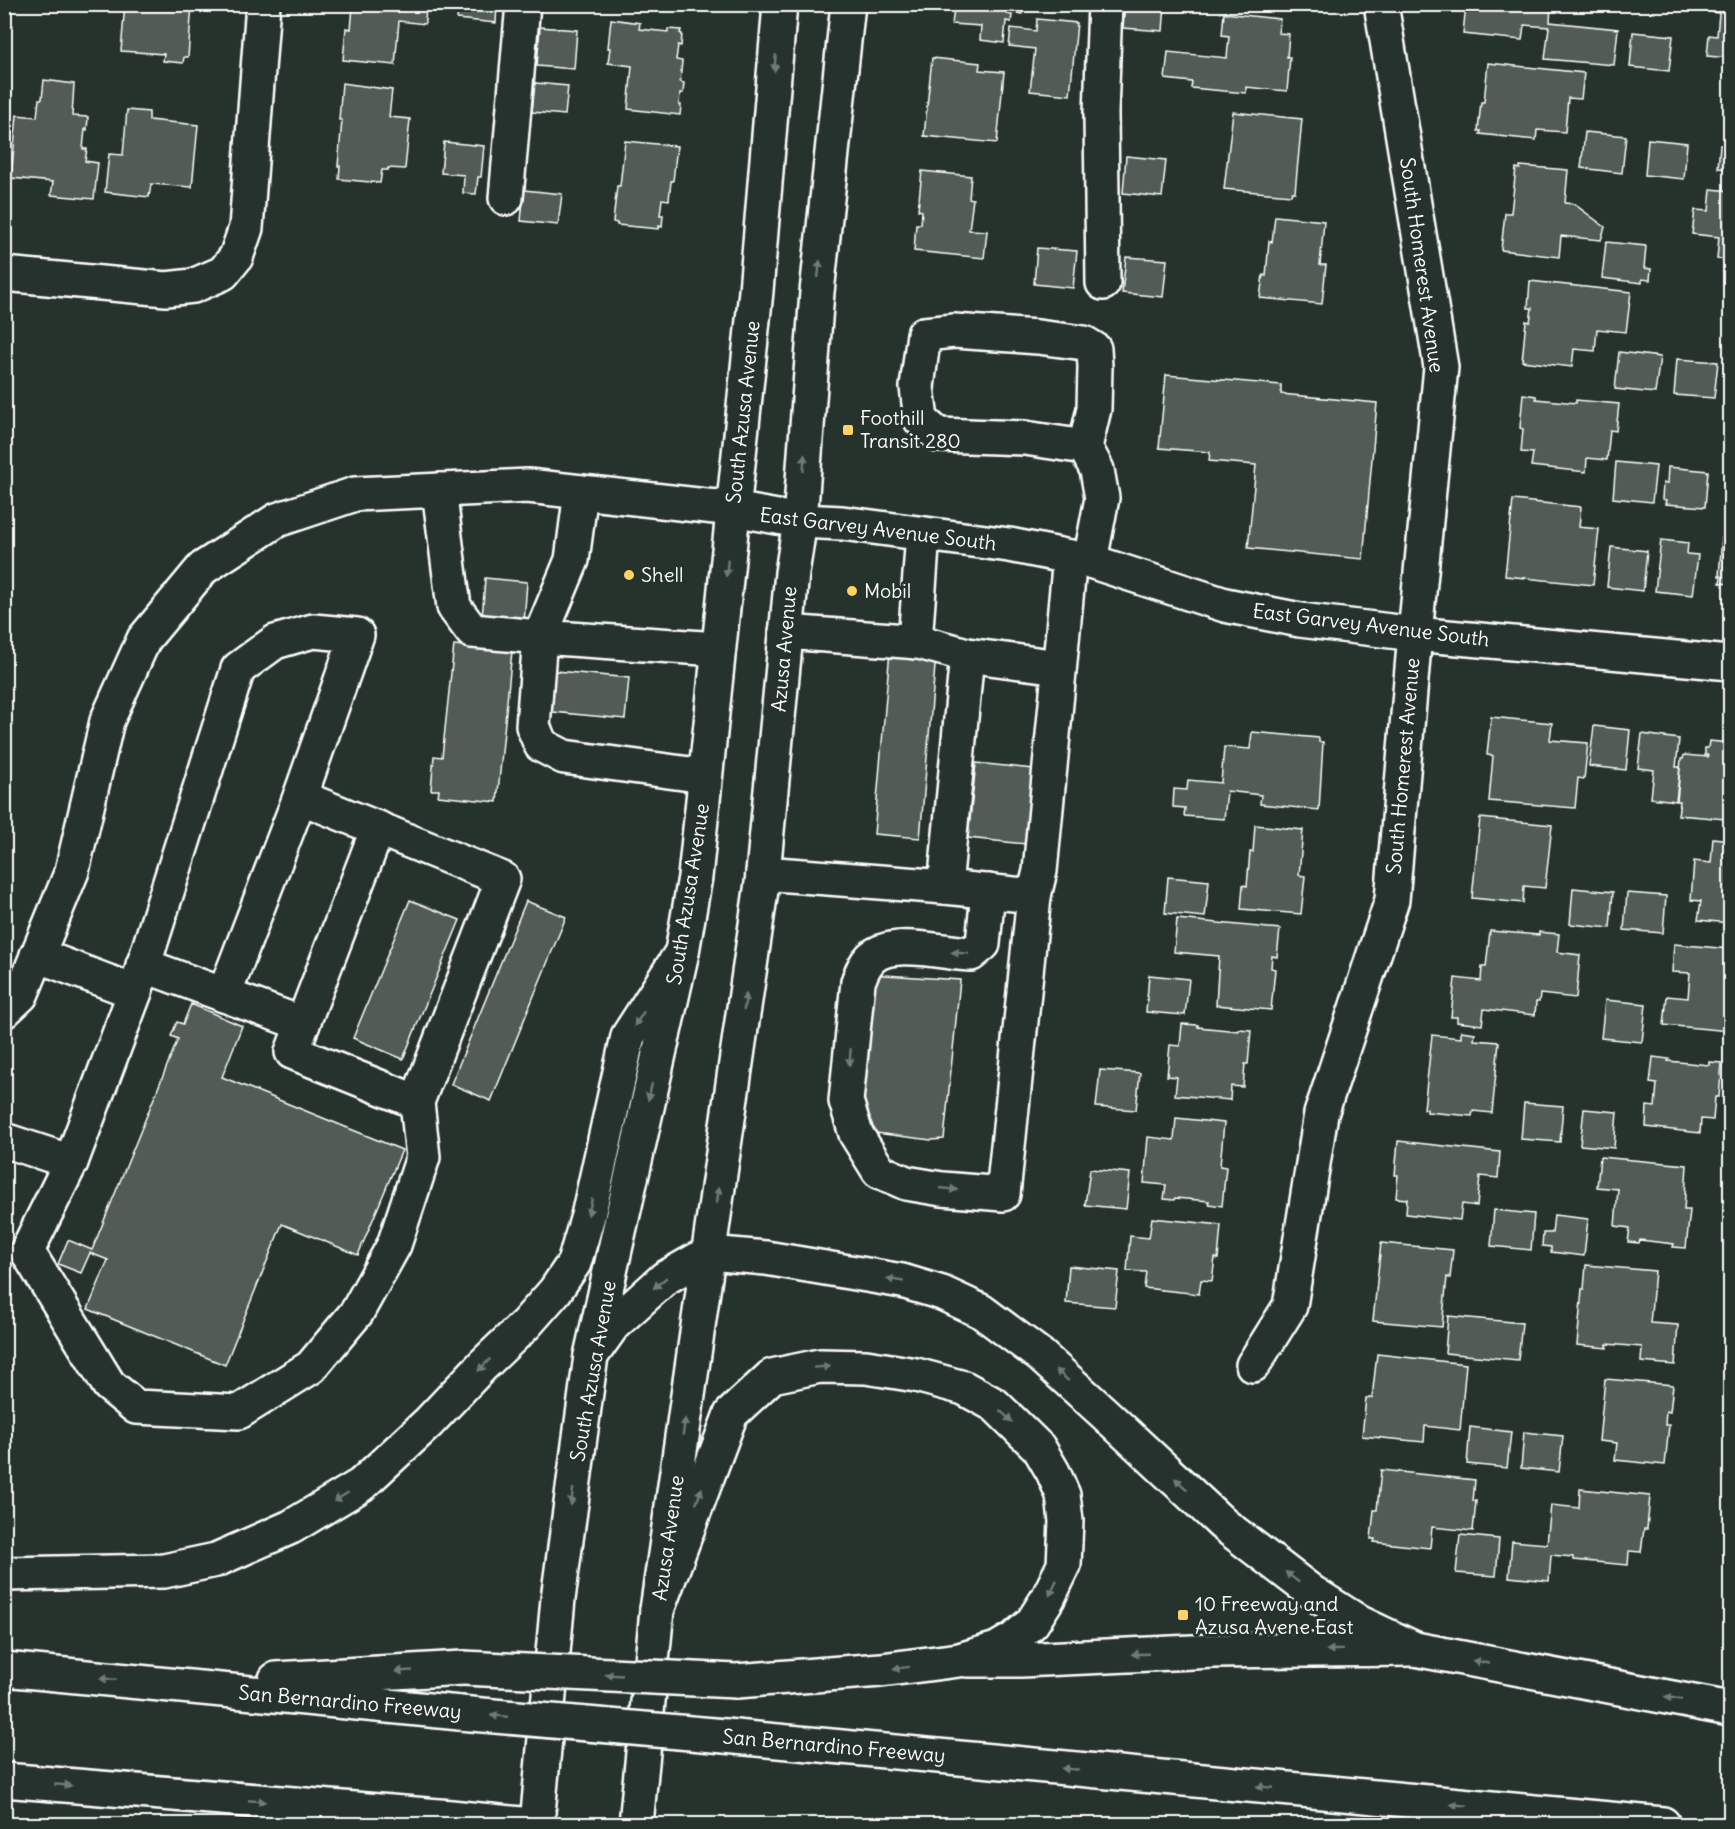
<svg xmlns="http://www.w3.org/2000/svg" width="1735" height="1829" font-family="Delius,sans-serif">
	<rect width="100%" height="100%" fill="#26332d"/>
	<filter id="ink" filterUnits="userSpaceOnUse"><feTurbulence type="fractalNoise" baseFrequency=".0167" numOctaves="2"/><feDisplacementMap in="SourceGraphic" scale="12" xChannelSelector="R" yChannelSelector="G"/><feConvolveMatrix kernelMatrix="1 2 1 2 8 2 1 2 1" color-interpolation-filters="sRGB"/></filter>
	<g filter="url(#ink)">
		<!-- building -->
		<g fill="#515c57" stroke="#fff" stroke-width="1.5">
			<path d="M125,4H192L188,57H184L183,63L163,61L164,54L121,51Z"/>
			<path d="M357,4H426L425,24L399,21L395,65L343,60L346,28L351,29L353,7H357Z"/>
			<path d="M459,4H497L496,23L457,19Z"/>
			<path d="M942,4H1023L1022,14L1008,12L1007,14L1012,15L1011,22L1006,21L1004,43L980,40L981,26L952,24L954,9L942,8Z"/>
			<path d="M1125,4H1165L1163,31L1123,28Z"/>
			<path d="M1466,4H1551L1550,22L1618,29L1614,65L1545,59L1549,27L1524,25L1522,40L1463,34Z"/>
			<path d="M1713,4H1730V58L1707,56L1709,35L1717,36L1719,13L1712,12Z"/>
			<path d="M1224,13L1280,19L1278,33L1289,34L1287,57H1290L1287,91L1246,87V93L1191,88L1192,82L1165,79L1168,52L1227,58L1229,36L1222,35Z"/>
			<path d="M611,19L640,23L639,29L668,32V29L681,30L680,33L682,34L681,46L678,45L676,60L682,61L680,82L684,83L683,93H680L679,105H681L680,115L628,109L632,66L608,63L610,48H608Z"/>
			<path d="M1037,19L1077,23L1070,95L1030,91L1035,49L1009,46L1011,28L1036,31Z"/>
			<path d="M540,27L577,30L574,69L537,66Z"/>
			<path d="M1633,32L1673,36L1669,71L1630,67Z"/>
			<path d="M932,58L980,63L979,70L1004,72L997,143L924,136Z"/>
			<path d="M1488,63L1584,73L1581,99L1568,98L1565,132L1537,130L1536,140L1480,134L1481,131H1478L1481,102H1484Z"/>
			<path d="M44,80L74,84L72,116L88,117L87,130L85,129L83,149H87L85,161L98,163L94,199L51,195L53,182L11,178L17,115L37,117L39,99H42Z"/>
			<path d="M342,83L392,90L389,117L410,119L405,169L388,168V170H382L380,183L339,179L340,166H338L342,120H339Z"/>
			<path d="M535,83L568,86L565,115L532,112Z"/>
			<path d="M127,110L149,112V120L198,125L192,187L151,184L149,197L105,192L109,154L123,155Z"/>
			<path d="M1233,112L1302,119L1295,192H1292L1291,195L1224,189Z"/>
			<path d="M1728,112L1730,113V169L1718,168L1720,145H1725Z"/>
			<path d="M1585,132L1626,136L1622,173L1581,168Z"/>
			<path d="M1648,139L1687,143L1684,179L1645,175Z"/>
			<path d="M625,141L677,146L673,181H671L669,200L662,199L660,215H663L662,227L659,226V229L617,225V223L613,222L617,186H620Z"/>
			<path d="M444,142L484,146L481,177H478L476,194L463,193L464,175L441,173Z"/>
			<path d="M1126,156L1166,160L1162,197L1123,193Z"/>
			<path d="M1520,166L1568,170L1565,203L1574,204L1605,227L1601,240L1561,236L1559,257L1501,250L1505,213H1511L1516,168L1520,169Z"/>
			<path d="M922,171L971,176L969,198L973,199L969,230L987,231L984,258L914,251L916,224H921L922,211L918,210Z"/>
			<path d="M1711,189L1730,191V260L1717,259L1719,237L1692,234L1695,210L1709,211Z"/>
			<path d="M524,190L562,194L558,225L521,221Z"/>
			<path d="M1275,216L1324,221L1320,265H1326L1322,304L1260,298L1263,275L1266,276L1269,241L1272,242Z"/>
			<path d="M1606,242L1646,246L1644,268L1651,269L1650,280L1642,279V283L1602,278Z"/>
			<path d="M1037,248L1077,251L1073,288L1034,284Z"/>
			<path d="M1126,257L1167,260L1163,297L1122,293Z"/>
			<path d="M1530,281L1631,292L1626,332L1597,329L1595,351L1574,349L1572,367L1522,361L1526,321L1530,322L1532,308H1528Z"/>
			<path d="M1619,352L1660,357L1655,393L1615,389Z"/>
			<path d="M1677,359L1718,362L1714,398L1674,395Z"/>
			<path d="M1166,375L1281,385V394L1377,403L1363,559L1248,548L1256,465L1209,461L1210,452L1159,448Z"/>
			<path d="M1523,394L1536,396V399L1576,403V400L1619,404L1616,431L1610,430L1607,460L1587,458L1586,472L1531,466L1533,453L1521,452L1523,429L1520,428Z"/>
			<path d="M1616,462L1656,466L1652,502L1613,498Z"/>
			<path d="M1668,467L1708,471L1705,507L1665,504L1666,500L1662,499L1663,483L1667,484Z"/>
			<path d="M1513,500L1581,507L1579,527L1599,529L1593,585L1505,576Z"/>
			<path d="M1722,537L1730,538V584L1720,583L1721,576H1719Z"/>
			<path d="M1661,540L1688,543L1687,554L1698,555L1693,595L1655,591Z"/>
			<path d="M1611,547L1647,551L1643,591L1607,587Z"/>
			<path d="M485,578L527,582L524,623L482,620Z"/>
			<path d="M454,645L512,651L497,802L438,796L439,790H431L434,756L442,757Z"/>
			<path d="M890,651L936,655L920,838L874,834Z"/>
			<path d="M546,670L629,678L625,719L542,711Z"/>
			<path d="M1491,717L1552,723L1550,740L1588,743L1584,779L1578,778L1575,808L1489,801L1493,756L1487,755Z"/>
			<path d="M1594,726L1630,730L1626,770L1589,766Z"/>
			<path d="M1252,732L1319,738V742H1323L1319,810L1260,804L1261,795L1227,791L1224,819L1184,816L1185,808L1173,807L1174,789L1187,790L1188,780L1221,783L1224,747L1250,749Z"/>
			<path d="M1642,734L1679,739L1676,767H1680L1676,801L1651,798L1654,770L1638,768Z"/>
			<path d="M1709,741L1730,743V816H1727L1726,819L1678,815L1680,801H1677L1681,759H1683L1684,755L1708,757V755H1705V748H1708Z"/>
			<path d="M976,763L1034,769L1026,844L968,838Z"/>
			<path d="M1480,818L1552,825L1545,888L1524,886L1523,903L1472,898Z"/>
			<path d="M1255,825L1303,830L1299,875L1305,876L1301,914L1241,909L1243,885L1247,886L1250,852H1253Z"/>
			<path d="M1713,838L1730,840V923L1698,920L1701,901L1691,900L1694,861L1711,863Z"/>
			<path d="M1168,877L1209,881L1205,917L1165,913Z"/>
			<path d="M1573,888L1613,892L1610,928L1570,924Z"/>
			<path d="M1627,893L1666,896L1663,933L1624,930Z"/>
			<path d="M410,900L460,920L403,1059L353,1038Z"/>
			<path d="M526,901L566,917L491,1101L451,1084Z"/>
			<path d="M1177,919L1280,929L1277,957L1272,956L1271,968L1275,969L1271,1010L1216,1005L1219,956L1174,952Z"/>
			<path d="M1490,931L1539,935V932L1559,934L1557,952L1580,955L1576,998L1540,994L1539,1002H1536L1535,1015L1484,1009L1482,1025L1457,1022V1017H1451L1455,978L1481,981L1482,967H1486Z"/>
			<path d="M1674,944L1730,949V1031L1664,1025L1667,996L1688,998L1690,973L1672,972Z"/>
			<path d="M870,974L960,980L944,1139L931,1140L868,1132L854,1098Z"/>
			<path d="M1149,975L1189,979L1185,1015L1146,1012Z"/>
			<path d="M1605,1000L1646,1004L1642,1042L1601,1038Z"/>
			<path d="M191,1004L242,1026L222,1077L402,1150L358,1255L282,1224L225,1365L88,1309L108,1260L90,1253L81,1273L58,1264L68,1240L92,1250L178,1039L171,1036L177,1022L183,1024Z"/>
			<path d="M1182,1024L1198,1025V1027L1238,1031V1029L1251,1030L1248,1064H1245L1243,1087L1231,1086L1230,1100L1175,1095L1177,1077L1167,1076L1170,1045L1180,1046Z"/>
			<path d="M1461,1031L1475,1033L1474,1040L1499,1042L1492,1113L1473,1111L1472,1116L1427,1112V1109H1424L1432,1035L1461,1038Z"/>
			<path d="M1653,1057L1669,1059L1668,1061L1709,1065V1062L1722,1063L1719,1097H1715L1713,1120L1701,1119L1700,1133L1646,1127L1647,1106L1655,1107L1657,1084L1650,1083Z"/>
			<path d="M1100,1070L1140,1073L1136,1110L1096,1107Z"/>
			<path d="M1524,1103L1563,1106L1560,1142L1521,1139Z"/>
			<path d="M1584,1109L1617,1112L1614,1148L1580,1145Z"/>
			<path d="M1176,1118L1224,1123L1220,1166L1226,1167L1222,1206L1208,1204L1209,1201L1175,1198L1174,1200L1164,1199L1166,1185L1144,1183L1148,1137L1174,1140Z"/>
			<path d="M1398,1141L1500,1152L1498,1178L1480,1176L1477,1206L1462,1204L1460,1220L1406,1214L1407,1199L1396,1198L1398,1175H1395Z"/>
			<path d="M1600,1157L1687,1165L1684,1210H1690L1686,1248L1673,1247L1674,1244L1640,1240L1639,1243L1628,1242L1630,1228L1615,1226L1618,1189L1597,1187Z"/>
			<path d="M1090,1169L1130,1173L1126,1209L1085,1205Z"/>
			<path d="M1494,1210L1534,1214L1531,1250L1491,1246Z"/>
			<path d="M1554,1215L1588,1219L1584,1256L1551,1252V1247L1542,1246L1543,1233H1552Z"/>
			<path d="M1152,1218L1221,1225L1218,1259L1215,1258L1212,1281L1201,1280L1199,1294L1144,1288L1146,1272L1127,1271L1130,1236L1149,1238Z"/>
			<path d="M1381,1243L1453,1250L1450,1278L1447,1277L1442,1327L1373,1321Z"/>
			<path d="M1586,1265L1655,1271L1650,1323L1678,1325L1675,1365L1641,1362L1642,1347L1607,1344V1348L1577,1345L1582,1289H1584Z"/>
			<path d="M1069,1266L1119,1271L1115,1307L1066,1303Z"/>
			<path d="M1448,1316L1522,1323L1518,1360L1445,1353Z"/>
			<path d="M1377,1354L1466,1364L1460,1430L1425,1426L1424,1442L1362,1436L1366,1398H1372Z"/>
			<path d="M1605,1379L1673,1385L1670,1412L1666,1411L1665,1425H1669L1665,1465L1615,1460L1617,1443L1599,1441Z"/>
			<path d="M1470,1427L1511,1432L1507,1468L1467,1464Z"/>
			<path d="M1524,1432L1563,1436L1559,1472L1521,1468Z"/>
			<path d="M1381,1470L1475,1480L1473,1501H1476L1473,1531L1432,1527L1430,1548L1374,1542L1375,1539H1371L1374,1510H1377Z"/>
			<path d="M1580,1489L1650,1496L1647,1529H1644L1641,1552L1629,1551L1628,1565L1573,1560V1557L1551,1555L1549,1581L1509,1577L1512,1541L1547,1544L1551,1505L1579,1508Z"/>
			<path d="M1460,1535L1499,1539L1496,1576L1456,1573Z"/>
		</g>
		<g fill="none" stroke-linecap="round" stroke-linejoin="round">
			<defs>
				<g id="minor">
					<path d="M506,198L523,4"/>
					<path d="M4,274L166,289L193,286L223,273L236,257L246,228L263,4"/>
					<path d="M1103,283L1101,113L1105,4"/>
					<path d="M1085,447L1094,409L1095,367L1094,349L1084,343L1038,337L954,331L924,334L917,387L921,420L938,435L1025,438L1085,447L1097,470L1102,498L1090,561"/>
					<path d="M439,490L454,607L472,631L540,637L533,726L541,745L564,757L705,776"/>
					<path d="M581,492L572,560L540,637L718,649"/>
					<path d="M786,632L919,642L967,655L945,887"/>
					<path d="M915,642L923,534"/>
					<path d="M967,655L1059,667"/>
					<path d="M378,828L292,1052L417,1102"/>
					<path d="M763,873L945,887L1034,896L1040,871L1070,557"/>
					<path d="M988,891L983,944L971,954C944,953 892,938 871,958C864,965 861,973 858,982L846,1101L856,1134L879,1171L906,1183L942,1189L1003,1194L1034,896"/>
					<path d="M143,965L303,1024"/>
					<path d="M135,992L238,669L275,642L313,631L357,635L300,797L224,995"/>
					<path d="M4,1011L21,995L72,871L107,721L144,639L203,568L277,520L355,494L528,486L733,509L800,521L842,523L1009,545L1090,561L1225,605L1300,620L1415,634L1730,663"/>
					<path d="M4,1140L71,1162L135,992L37,955"/>
					<path d="M71,1162L27,1251L109,1385L136,1407L239,1412L311,1367L357,1312L394,1245L423,1157L417,1102L503,879L300,797"/>
					<path d="M1253,1365L1290,1306L1321,1114L1392,900L1415,634L1441,367L1381,4"/>
					<path d="M967,1660H1021L1214,1651L1415,1649"/>
				</g>
				<g id="major">
					<path d="M537,1824L558,1599L591,1356L682,952L695,877L756,291L780,4"/>
					<path d="M636,1824L657,1610L762,883L792,573L800,521L817,292L848,4"/>
				</g>
				<g id="highway">
					<path d="M591,1356L613,1325L665,1278L709,1253L766,1258L902,1281L942,1293L981,1311L1040,1355L1105,1414L1223,1524L1313,1593L1360,1623L1415,1649L1730,1709"/>
					<path d="M4,1574L164,1571L216,1560L291,1527L361,1485L428,1423L483,1365L526,1324L555,1291L574,1263L588,1216L628,1036L682,952"/>
					<path d="M657,1610L731,1414L772,1376L820,1366L866,1367L916,1375L964,1388L995,1405L1039,1448L1053,1472L1063,1495L1066,1521L1064,1565L1048,1598L1032,1623L1014,1639L997,1649L959,1660L881,1670L736,1681"/>
					<path d="M4,1669L460,1713"/>
					<path d="M276,1679L463,1668"/>
					<path d="M725,1736L1663,1824"/>
					<path d="M4,1780L451,1817L521,1824"/>
				</g>
			</defs>
			<!-- minor casing -->
			<use href="#minor" stroke="#fff" stroke-width="38"/>
			<!-- major casing -->
			<use href="#major" stroke="#fff" stroke-width="38"/>
			<!-- highway casing -->
			<use href="#highway" stroke="#fff" stroke-width="38"/>
			<!-- minor -->
			<use href="#minor" stroke="#26332d" stroke-width="33"/>
			<!-- major -->
			<use href="#major" stroke="#26332d" stroke-width="33"/>
			<!-- highway -->
			<use href="#highway" stroke="#26332d" stroke-width="33"/>
			<defs>
				<g id="highway-bridge">
					<path d="M463,1668L736,1681"/>
					<path d="M460,1713L725,1736"/>
				</g>
			</defs>
			<!-- highway-bridge casing -->
			<use href="#highway-bridge" stroke="#fff" stroke-width="38" stroke-linecap="butt"/>
			<!-- highway-bridge -->
			<use href="#highway-bridge" stroke="#26332d" stroke-width="33"/>
		</g>
		<!-- one-way arrows -->
		<defs><path id="oneway-solid" d="M-6-.8H1V-3.2L6.5 0L1 3.2V.8H-6Z" transform="scale(1.5)"/></defs>
		<g fill="#727a76">
			<use href="#oneway-solid" transform="translate(775 63) rotate(95)"/>
			<use href="#oneway-solid" transform="translate(819 269) rotate(-84)"/>
			<use href="#oneway-solid" transform="translate(804 463) rotate(-86)"/>
			<use href="#oneway-solid" transform="translate(727 568) rotate(96)"/>
			<use href="#oneway-solid" transform="translate(960 953) rotate(-176)"/>
			<use href="#oneway-solid" transform="translate(745 1002) rotate(-82)"/>
			<use href="#oneway-solid" transform="translate(639 1019) rotate(123)"/>
			<use href="#oneway-solid" transform="translate(850 1057) rotate(95)"/>
			<use href="#oneway-solid" transform="translate(650 1092) rotate(103)"/>
			<use href="#oneway-solid" transform="translate(949 1189) rotate(6)"/>
			<use href="#oneway-solid" transform="translate(718 1195) rotate(-82)"/>
			<use href="#oneway-solid" transform="translate(590 1207) rotate(103)"/>
			<use href="#oneway-solid" transform="translate(895 1280) rotate(-170)"/>
			<use href="#oneway-solid" transform="translate(660 1283) rotate(140)"/>
			<use href="#oneway-solid" transform="translate(484 1365) rotate(135)"/>
			<use href="#oneway-solid" transform="translate(822 1367) rotate(-4)"/>
			<use href="#oneway-solid" transform="translate(1062 1375) rotate(-138)"/>
			<use href="#oneway-solid" transform="translate(1006 1416) rotate(43)"/>
			<use href="#oneway-solid" transform="translate(684 1427) rotate(-82)"/>
			<use href="#oneway-solid" transform="translate(1181 1484) rotate(-137)"/>
			<use href="#oneway-solid" transform="translate(699 1496) rotate(-70)"/>
			<use href="#oneway-solid" transform="translate(341 1497) rotate(148)"/>
			<use href="#oneway-solid" transform="translate(572 1497) rotate(98)"/>
			<use href="#oneway-solid" transform="translate(1292 1577) rotate(-142)"/>
			<use href="#oneway-solid" transform="translate(1053 1588) rotate(115)"/>
			<use href="#oneway-solid" transform="translate(1335 1650) rotate(179)"/>
			<use href="#oneway-solid" transform="translate(1140 1654) rotate(178)"/>
			<use href="#oneway-solid" transform="translate(1481 1662) rotate(-169)"/>
			<use href="#oneway-solid" transform="translate(901 1668) rotate(173)"/>
			<use href="#oneway-solid" transform="translate(404 1671) rotate(177)"/>
			<use href="#oneway-solid" transform="translate(614 1675) rotate(-177)"/>
			<use href="#oneway-solid" transform="translate(108 1679) rotate(-175)"/>
			<use href="#oneway-solid" transform="translate(1673 1698) rotate(-169)"/>
			<use href="#oneway-solid" transform="translate(499 1716) rotate(-175)"/>
			<use href="#oneway-solid" transform="translate(1070 1769) rotate(-175)"/>
			<use href="#oneway-solid" transform="translate(63 1785) rotate(5)"/>
			<use href="#oneway-solid" transform="translate(1265 1787) rotate(-175)"/>
			<use href="#oneway-solid" transform="translate(257 1801) rotate(5)"/>
			<use href="#oneway-solid" transform="translate(1459 1805) rotate(-175)"/>
		</g>
	</g>
	<!-- markers -->
	<g fill="#ffd166" stroke="#26332d" stroke-width="2">
		<rect x="842" y="424" width="12" height="12" rx="3"/>
		<circle cx="629" cy="575" r="6"/>
		<circle cx="852" cy="591" r="6"/>
		<rect x="1177" y="1609" width="12" height="12" rx="3"/>
	</g>
	<g text-anchor="middle" stroke-width="6" stroke-linejoin="round" paint-order="stroke">
		<!-- street labels -->
		<g font-size="20" fill="#fff" stroke="#26332d">
			<text transform="translate(1422 265) rotate(82)" y="7">South Homerest Avenue</text>
			<text transform="translate(743 412) rotate(-84)" y="7">South Azusa Avenue</text>
			<text transform="translate(878 529) rotate(7)" y="7">East Garvey Avenue South</text>
			<text transform="translate(1371 625) rotate(7)" y="7">East Garvey Avenue South</text>
			<text transform="translate(784 649) rotate(-85)" y="7">Azusa Avenue</text>
			<text transform="translate(1403 766) rotate(-85)" y="7">South Homerest Avenue</text>
			<text transform="translate(688 894) rotate(-81)" y="7">South Azusa Avenue</text>
			<text transform="translate(593 1371) rotate(-80)" y="7">South Azusa Avenue</text>
			<text transform="translate(668 1538) rotate(-82)" y="7">Azusa Avenue</text>
			<text transform="translate(350 1702) rotate(5)" y="7">San Bernardino Freeway</text>
			<text transform="translate(834 1746) rotate(5)" y="7">San Bernardino Freeway</text>
		</g>
		<!-- poi labels -->
		<g font-size="20" fill="#fff" stroke="#26332d" text-anchor="start">
			<text x="860" y="425">Foothill<tspan x="860" dy="23">Transit 280</tspan></text>
			<text x="641" y="582">Shell</text>
			<text x="864" y="598">Mobil</text>
			<text x="1195" y="1611">10 Freeway and<tspan x="1195" dy="23">Azusa Avene East</tspan></text>
		</g>
	</g>
	<!-- margin -->
	<rect width="1735" height="1829" fill="none" stroke="#26332d" stroke-width="24"/>
	<rect x="12" y="12" width="1711" height="1805" fill="none" stroke="#fff" stroke-width="2" filter="url(#ink)"/>
</svg>
